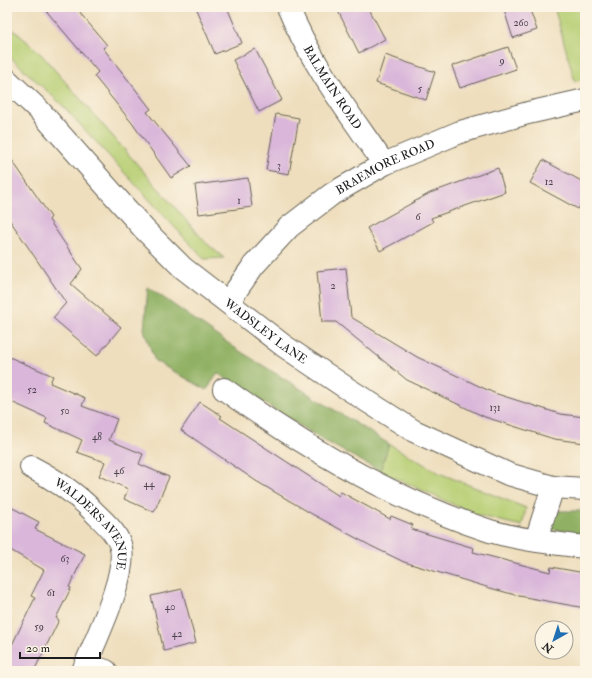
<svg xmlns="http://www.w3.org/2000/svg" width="592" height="678" font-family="'IM FELL Double Pica',serif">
	<rect width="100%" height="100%" fill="#fcf5e5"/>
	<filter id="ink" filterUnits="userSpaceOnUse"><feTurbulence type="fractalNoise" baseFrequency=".025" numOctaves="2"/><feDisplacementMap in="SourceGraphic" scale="8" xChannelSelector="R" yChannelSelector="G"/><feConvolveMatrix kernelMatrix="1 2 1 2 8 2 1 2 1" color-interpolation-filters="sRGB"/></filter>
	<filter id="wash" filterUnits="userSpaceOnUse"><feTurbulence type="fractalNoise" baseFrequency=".012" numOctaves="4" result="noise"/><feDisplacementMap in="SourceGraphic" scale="16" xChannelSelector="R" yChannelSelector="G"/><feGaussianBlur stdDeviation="0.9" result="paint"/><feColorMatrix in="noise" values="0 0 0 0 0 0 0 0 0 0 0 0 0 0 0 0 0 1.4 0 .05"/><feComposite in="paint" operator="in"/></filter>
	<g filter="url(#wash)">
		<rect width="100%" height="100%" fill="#eedebd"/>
		<!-- green -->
		<g fill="#b6ce72" stroke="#697547">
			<path d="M554,7H579L585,26V78L575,82Z"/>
			<path d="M7,24L40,53L206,243L224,258L204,259L61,104L7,54Z"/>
			<path d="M389,444L439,473L526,508L522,526L476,515L380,471Z"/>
		</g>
		<!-- forest -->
		<g fill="#90b164" stroke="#566640">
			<path d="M148,287L238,350L389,444L380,471L321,439L217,373L207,390L155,361L144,330Z"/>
			<path d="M555,511H585V534L552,529Z"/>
		</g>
		<g id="blocks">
			<!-- building -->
			<g fill="#d9b6da">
				<path d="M43,7H75L107,45L103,48L151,109L147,112L191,166L171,178L132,123L94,76L98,72Z"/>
				<path d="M195,7H227L242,43L215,54Z"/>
				<path d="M336,7H368L385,39L359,53Z"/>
				<path d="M503,7H529L537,30L513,38Z"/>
				<path d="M508,47L516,69L460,88L452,66Z"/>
				<path d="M255,49L282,100L259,112L233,60Z"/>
				<path d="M385,55L435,72L426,100L376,83Z"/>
				<path d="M276,114L299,118L289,174L266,170Z"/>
				<path d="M7,153L51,217L49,220L82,269L71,284L121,327L97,356L53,318L66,303L7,216Z"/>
				<path d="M543,160L585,183V197L578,209L530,183Z"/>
				<path d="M498,168L505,192L431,218L433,222L380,251L367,228L430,193Z"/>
				<path d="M248,178L252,207L199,214L195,185Z"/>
				<path d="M346,268L351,317L417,357L494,393L560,414L585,417V443L554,439L485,417L407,380L336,322H322L317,271Z"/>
				<path d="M7,356L53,376L50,383L85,398L82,406L117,419L109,440L143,454L139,464L169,477L154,512L124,499L128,489L99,476L105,462L77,452L82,440L45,423L47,418L7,400Z"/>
				<path d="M200,402L222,416L220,418L339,496L341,492L390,519L391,516L413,525L411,529L474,548L473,552L550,572L551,567L585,573V608L519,596L490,588L404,562L371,546L312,514L256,481L181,430Z"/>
				<path d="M7,505L39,522L35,529L85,554L69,587L71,588L56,618L59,620L34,671H20L7,664V655L35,598L31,596L44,570L7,548Z"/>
				<path d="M182,589L196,643L164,651L151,596Z"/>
			</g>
		</g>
	</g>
	<g filter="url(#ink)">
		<use href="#blocks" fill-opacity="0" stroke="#666054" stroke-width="1"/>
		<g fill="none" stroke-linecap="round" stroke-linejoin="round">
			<defs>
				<g id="minor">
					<path id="s1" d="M288,7C311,64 350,114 384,164"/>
					<path id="s2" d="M7,80L38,109L144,229L183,268L284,346L345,387L414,431L508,474L553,487L585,489"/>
					<path id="s3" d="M228,302L254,265L289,227L332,194L384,164L460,132L528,113L585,100"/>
					<path d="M224,389C304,447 394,500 490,531C520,540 554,543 585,547"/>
					<path id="s4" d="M31,467C56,480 76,493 95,513C104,522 115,531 120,544C130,572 94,642 83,671"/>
					<path d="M536,540L553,487"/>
					<path d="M86,664L106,671"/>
				</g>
			</defs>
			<!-- minor casing -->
			<use href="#minor" stroke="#666054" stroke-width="24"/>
			<!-- minor -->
			<use href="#minor" stroke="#fff" stroke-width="22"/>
		</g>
	</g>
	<g text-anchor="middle" stroke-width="4" stroke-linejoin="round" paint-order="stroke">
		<!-- number labels -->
		<g font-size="10" fill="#4b424c">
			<text x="521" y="26">260</text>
			<text x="502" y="64">9</text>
			<text x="420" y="92">5</text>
			<text x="279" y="169">3</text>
			<text x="549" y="185">12</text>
			<text x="239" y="204">1</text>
			<text x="418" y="220">6</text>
			<text x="333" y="289">2</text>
			<text x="32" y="393">52</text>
			<text x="495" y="411">131</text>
			<text x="65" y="414">50</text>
			<text x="97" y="440">48</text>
			<text x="119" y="474">46</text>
			<text x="149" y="487">44</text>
			<text x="65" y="562">63</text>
			<text x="51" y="596">61</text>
			<text x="170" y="610">40</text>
			<text x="39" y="630">59</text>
			<text x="177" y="637">42</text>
		</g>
		<!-- street labels -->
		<g font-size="12" fill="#1c1c1c" stroke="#fcf5e5">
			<text dy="4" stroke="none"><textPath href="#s1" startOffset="92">BALMAIN ROAD</textPath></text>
			<text dy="4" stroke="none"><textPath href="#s3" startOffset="211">BRAEMORE ROAD</textPath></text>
			<text dy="4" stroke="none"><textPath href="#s2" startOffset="362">WADSLEY LANE</textPath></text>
			<text dy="4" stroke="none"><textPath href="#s4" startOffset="87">WALDERS AVENUE</textPath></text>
		</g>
	</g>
	<!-- margin -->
	<rect width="592" height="678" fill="none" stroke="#fcf5e5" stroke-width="24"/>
	<!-- north arrow -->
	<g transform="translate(554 640) rotate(219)"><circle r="19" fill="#fcf5e5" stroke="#a29e95"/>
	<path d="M0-3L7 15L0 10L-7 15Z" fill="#1f6fb2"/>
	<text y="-6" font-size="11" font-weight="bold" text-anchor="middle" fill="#1c1c1c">N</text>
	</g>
	<!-- scale -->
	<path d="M20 652v6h80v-6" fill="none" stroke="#1c1c1c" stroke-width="2"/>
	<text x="26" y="652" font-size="12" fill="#1c1c1c" stroke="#fcf5e5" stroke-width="3" paint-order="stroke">20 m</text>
</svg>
